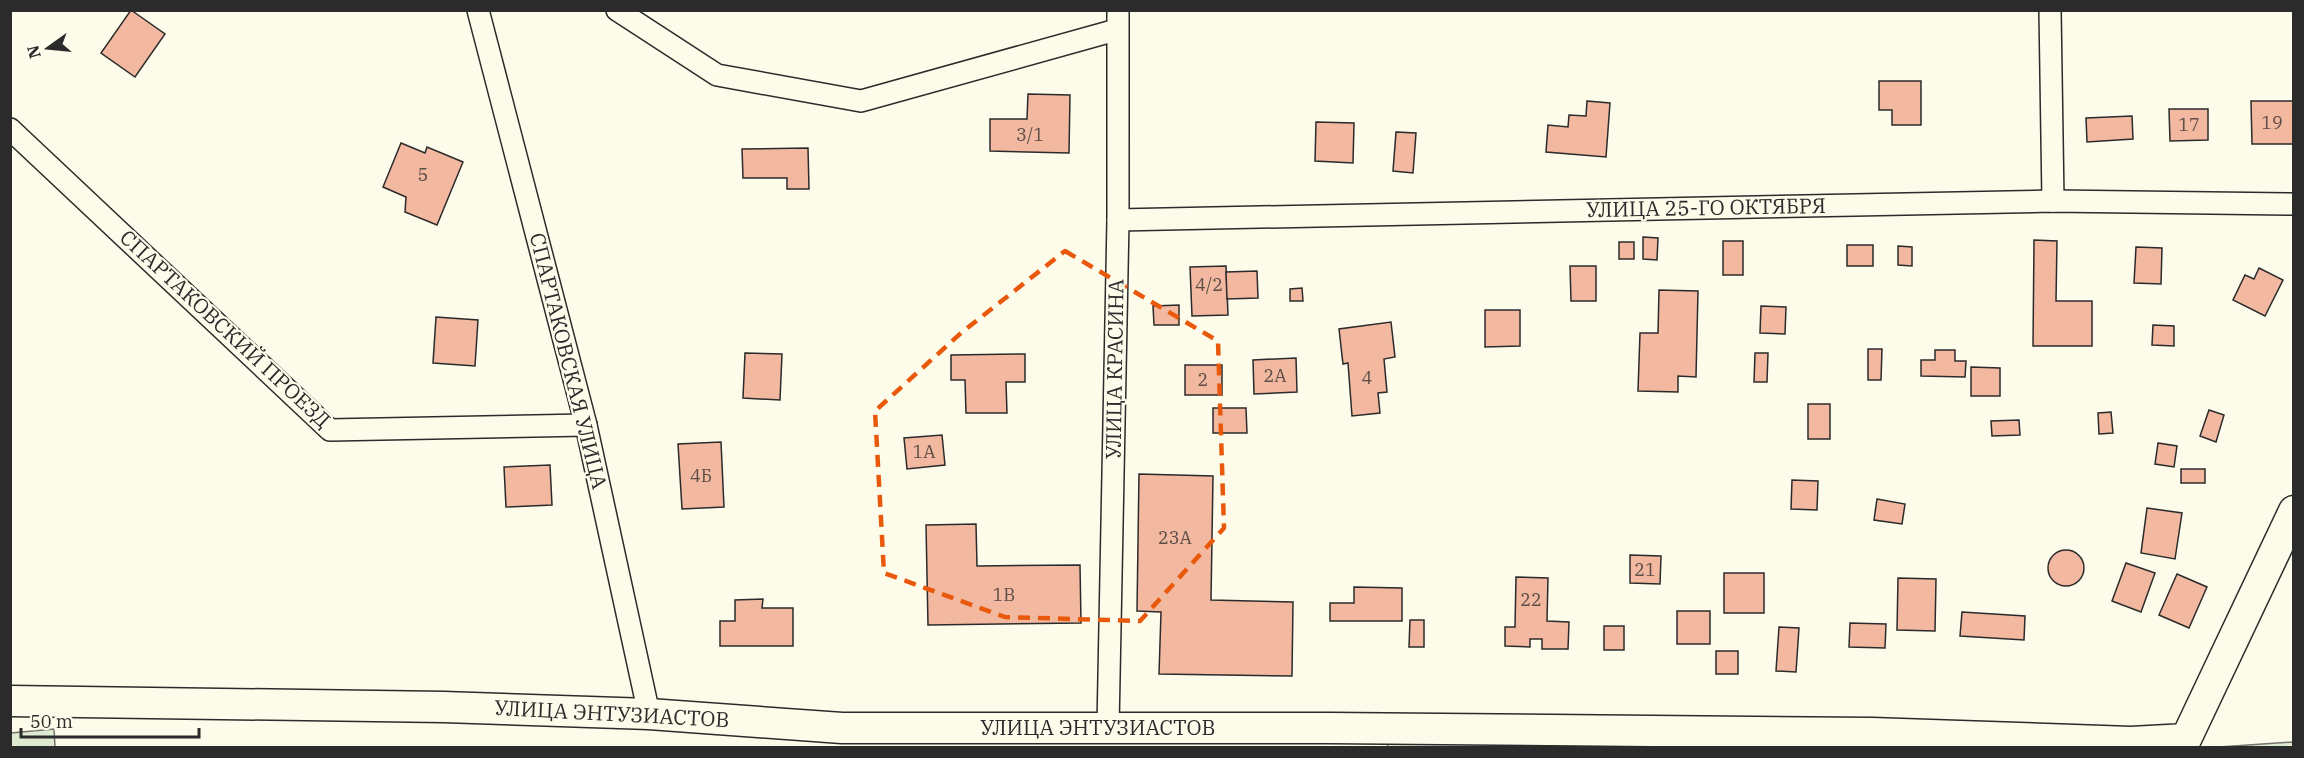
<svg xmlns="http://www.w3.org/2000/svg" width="2304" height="758" font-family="'IBM Plex Serif',serif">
	<rect width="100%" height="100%" fill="#fdfbea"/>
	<!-- green -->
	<g fill="#deebd1" stroke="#74746e" stroke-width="1.5">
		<path d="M54,729L55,747H11V733Z"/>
		<path d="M1387,741L2002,747L1388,748Z"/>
		<path d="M2293,742V747H2219Z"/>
	</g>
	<!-- building -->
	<g fill="#f2b8a0" stroke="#2b2b2b" stroke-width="1.5">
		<path d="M131,10L165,34L135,77L101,53Z"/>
		<path d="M1879,81H1921V125H1892V110H1879Z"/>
		<path d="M1028,94L1070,95L1069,153L990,151V119H1027Z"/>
		<path d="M1587,101L1610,103L1606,157L1546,152L1548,125L1568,127L1569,115L1586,116Z"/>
		<path d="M2251,101H2294V144H2252Z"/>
		<path d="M2169,109H2208V140L2170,141Z"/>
		<path d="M2132,116L2133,139L2087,142L2086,118Z"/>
		<path d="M1316,122L1354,123L1353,163L1315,161Z"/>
		<path d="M1396,132L1416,133L1413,173L1393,171Z"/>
		<path d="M401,143L425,153L427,147L463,162L437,225L405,212L406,197L383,187Z"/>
		<path d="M808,148L809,189H787V178H743L742,149Z"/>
		<path d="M1643,237L1658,238L1657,260L1643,259Z"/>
		<path d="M2034,240L2057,241L2056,301H2092V346H2033Z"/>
		<rect x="1723" y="241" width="20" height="34"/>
		<rect x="1619" y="242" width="15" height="17"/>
		<rect x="1847" y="245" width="26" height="21"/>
		<path d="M1898,246L1912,247V266L1898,265Z"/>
		<path d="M2136,247L2162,248L2161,284L2134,283Z"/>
		<path d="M1226,266L1228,315L1192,316L1190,267Z"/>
		<path d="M1570,266H1596V301H1571Z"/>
		<path d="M2259,268L2283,280L2265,316L2233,300L2245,275L2254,279Z"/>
		<path d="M1257,271L1258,298L1227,299L1226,272Z"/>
		<path d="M1302,288L1303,301H1290V289Z"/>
		<path d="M1659,290L1698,291L1696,377L1678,376V392L1638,391L1640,333H1658Z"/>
		<path d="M1179,305V325H1154L1153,306Z"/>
		<path d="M1761,306L1786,307L1785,334L1760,333Z"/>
		<path d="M1485,310H1520V346L1485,347Z"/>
		<path d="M436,317L478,320L475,366L433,363Z"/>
		<path d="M1391,322L1395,357L1384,359L1387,392L1378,393L1380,413L1352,416L1348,363L1343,364L1339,329Z"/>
		<path d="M2153,325L2174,326V346L2152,345Z"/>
		<path d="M1868,349H1882L1881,380H1868Z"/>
		<path d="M1935,350H1955V361H1966L1965,377L1921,376V360H1935Z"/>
		<path d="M745,353L782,354L780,400L743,398Z"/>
		<path d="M1755,353H1768L1767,382H1754Z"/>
		<path d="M1025,354V382H1006L1007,413H966L965,380H951V355Z"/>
		<path d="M1296,358L1297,392L1254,394L1253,360Z"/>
		<rect x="1185" y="365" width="37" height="30"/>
		<path d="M1971,367L2000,368V396H1971Z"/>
		<rect x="1808" y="404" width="22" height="35"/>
		<path d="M1213,408H1246L1247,433H1213Z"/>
		<path d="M2209,410L2224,415L2216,442L2200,436Z"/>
		<path d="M2111,412L2113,433L2099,434L2098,413Z"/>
		<path d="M2019,420L2020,435L1992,436L1991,421Z"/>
		<path d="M942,435L945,465L907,469L904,438Z"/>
		<path d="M721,442L724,507L682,509L678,444Z"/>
		<path d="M2158,443L2177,446L2174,467L2155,464Z"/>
		<path d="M550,465L552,505L506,507L504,467Z"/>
		<rect x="2181" y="469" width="24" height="14"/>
		<path d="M1139,474L1213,476L1211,600L1293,602L1292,676L1159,674L1161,612L1137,611Z"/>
		<path d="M1792,480L1818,481L1817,510L1791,509Z"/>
		<path d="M1877,499L1905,504L1902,524L1874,520Z"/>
		<path d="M2147,508L2182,513L2175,559L2141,553Z"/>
		<path d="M976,524L977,566L1080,565L1081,623L928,625L926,525Z"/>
		<circle cx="2066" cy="568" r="18"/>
		<path d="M1630,555L1661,556L1660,584L1630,583Z"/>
		<path d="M2126,563L2155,573L2141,612L2112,601Z"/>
		<rect x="1724" y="573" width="40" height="40"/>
		<path d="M2177,574L2207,587L2189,628L2159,615Z"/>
		<path d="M1516,577L1548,578L1547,621L1569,622L1568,649H1542V639H1530V647L1505,646V627H1515Z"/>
		<path d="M1898,578L1936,579L1935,631L1897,630Z"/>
		<path d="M1354,587L1402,588V621H1330V603H1354Z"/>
		<path d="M763,599L762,608H793V646H720V621H735V600Z"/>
		<rect x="1677" y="611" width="33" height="33"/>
		<path d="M1962,612L2025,616L2024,640L1960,636Z"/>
		<path d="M1410,620H1424V647H1409Z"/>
		<path d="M1850,623L1886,624L1885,648L1849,647Z"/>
		<rect x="1604" y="626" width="20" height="24"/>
		<path d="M1779,627L1799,628L1796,672L1776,671Z"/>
		<rect x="1716" y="651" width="22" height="23"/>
	</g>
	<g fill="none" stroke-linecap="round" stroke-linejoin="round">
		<defs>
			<g id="street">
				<path d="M478,10L586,425L649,714"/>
				<path d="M617,10L717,75L861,101L1116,30"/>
				<path d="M2050,10L2053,201"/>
				<path d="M10,129L330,430L586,425"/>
				<path d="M1118,220L2053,201L2294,204"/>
				<path d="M1108,727L1118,220V10"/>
			</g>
			<path id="secondary" d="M10,701L444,707L649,714L842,728H1329L1872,733L2131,742L2186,739L2294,511"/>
		</defs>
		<!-- street casing -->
		<use href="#street" stroke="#2b2b2b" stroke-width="24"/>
		<!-- secondary casing -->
		<use href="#secondary" stroke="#2b2b2b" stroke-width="33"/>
		<!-- street -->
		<use href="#street" stroke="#fdfbea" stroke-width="21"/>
		<!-- secondary -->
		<use href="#secondary" stroke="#fdfbea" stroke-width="30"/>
	</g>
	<!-- marked area -->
	<path fill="none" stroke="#e8590c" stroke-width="4.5" stroke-dasharray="12 8" stroke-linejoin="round" d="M1065,251L1218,341L1224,528L1140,621L1005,617L884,573L875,411L961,333Z"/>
	<g text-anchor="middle" stroke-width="4.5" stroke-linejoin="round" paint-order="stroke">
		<!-- number labels -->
		<g font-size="18" fill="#5d4e48">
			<text x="2272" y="129">19</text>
			<text x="2189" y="131">17</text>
			<text x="1030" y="141">3/1</text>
			<text x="423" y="181">5</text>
			<text x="1209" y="291">4/2</text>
			<text x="1275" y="382">2А</text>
			<text x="1367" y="384">4</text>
			<text x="1203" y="386">2</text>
			<text x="924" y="458">1А</text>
			<text x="701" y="482">4Б</text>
			<text x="1175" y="544">23А</text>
			<text x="1645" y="576">21</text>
			<text x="1004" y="601">1В</text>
			<text x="1531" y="606">22</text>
		</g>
		<!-- street labels -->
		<g font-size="21" fill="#2b2b2b" stroke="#fdfbea">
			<text transform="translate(1706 208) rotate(-1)" y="7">УЛИЦА 25-ГО ОКТЯБРЯ</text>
			<text transform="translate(225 329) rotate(43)" y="7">СПАРТАКОВСКИЙ ПРОЕЗД</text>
			<text transform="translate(568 361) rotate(76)" y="7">СПАРТАКОВСКАЯ УЛИЦА</text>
			<text transform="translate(1115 369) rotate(-89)" y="7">УЛИЦА КРАСИНА</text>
			<text transform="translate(612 714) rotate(3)" y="7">УЛИЦА ЭНТУЗИАСТОВ</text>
			<text x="1098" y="735">УЛИЦА ЭНТУЗИАСТОВ</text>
		</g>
	</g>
	<!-- border -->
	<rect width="2304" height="758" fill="none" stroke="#2b2b2b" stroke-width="24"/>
	<!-- north arrow -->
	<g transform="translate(48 48) rotate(255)" stroke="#fdfbea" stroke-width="4.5" paint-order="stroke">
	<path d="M0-4.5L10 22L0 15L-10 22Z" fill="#2b2b2b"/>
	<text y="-9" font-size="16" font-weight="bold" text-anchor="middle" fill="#2b2b2b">N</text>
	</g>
	<!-- scale -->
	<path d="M21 728v9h178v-9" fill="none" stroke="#2b2b2b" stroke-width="3"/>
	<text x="30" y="728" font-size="18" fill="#2b2b2b" stroke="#fdfbea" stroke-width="4.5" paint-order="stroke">50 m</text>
</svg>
